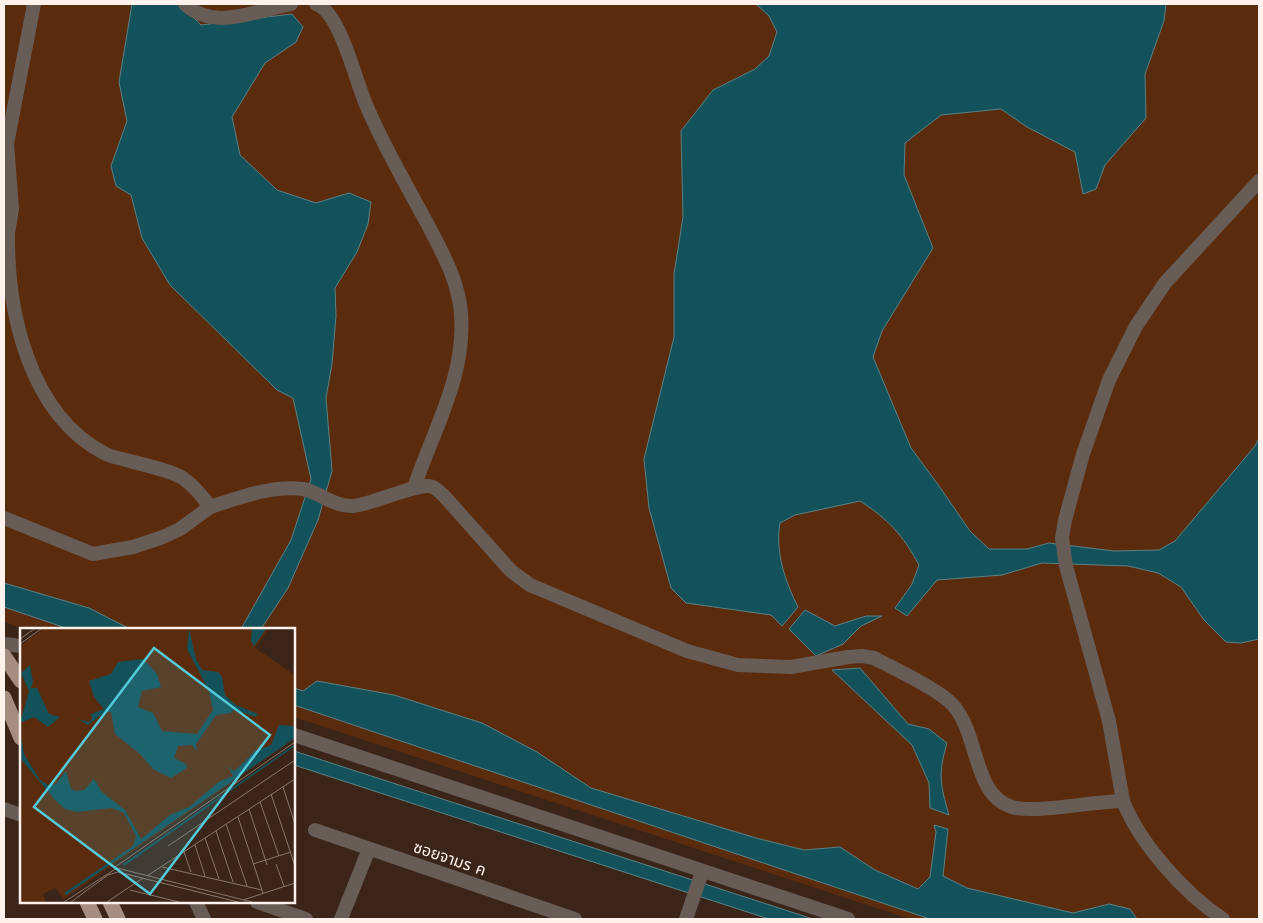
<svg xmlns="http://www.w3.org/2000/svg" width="1263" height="923" font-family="'Work Sans','Noto Sans Thai',sans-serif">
	<rect width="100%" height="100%" fill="#3b2418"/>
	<!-- green -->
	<path fill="#5b2b0d" d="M4,4H1259V919H910L294,717V629H26L4,622Z"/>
	<!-- water -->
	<g fill="#13525a" stroke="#5a8286">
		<path d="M132,4H180L201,25L292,14L303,27L296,42L265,63L232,117L240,155L277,190L316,203L349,193L371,202L368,224L357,252L335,288L336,316L332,364L326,398L332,471L318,520L288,588L261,629H241L291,540L311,479L293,398L277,390L170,285L142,238L131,195L116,186L111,166L127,121L119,82Z"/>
		<path d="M756,4H1166L1164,21L1145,74L1146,118L1105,165L1096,189L1083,194L1075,152L1027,127L1001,109L941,115L905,143L904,175L933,248L882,331L873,357L911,448L939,486L970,531L989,549H1027L1049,543L1114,551L1159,550L1175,541L1255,446L1259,438V639L1241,643L1226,642L1204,620L1181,587L1158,573L1128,566L1042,563L1002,575L937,580L907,616L895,608L912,584L919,565C903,535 888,519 860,501L795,515L780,523C775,552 785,581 798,607L782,626L771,615L686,603L671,588L649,508L644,459L674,337V274L683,217L681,131L713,90L755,69L769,56L777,32L769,16Z"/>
		<path d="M4,583L89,608L130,629H69L4,607Z"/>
		<path d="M805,610L835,626L866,616H882L861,626L843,644L816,656L789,629Z"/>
		<path d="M860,668L908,724L929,729L947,743C938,774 940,784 949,815L930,808L929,783L912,745L832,670Z"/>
		<path d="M317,681L394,695L482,723L537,752L591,788L756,838L804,850L840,847L875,870L918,889L930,877L936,832L934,825L948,829L943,876L967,888L1073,913L1109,904L1130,909L1137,919H930L294,705V688L303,691Z"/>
		<path d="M294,751L813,919H769L294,765Z"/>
	</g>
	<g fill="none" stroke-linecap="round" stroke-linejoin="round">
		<!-- minor -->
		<g stroke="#685c56" stroke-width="14">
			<path d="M185,4C214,32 257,10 291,4"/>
			<path d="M316,4C340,11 356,83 367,107C384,147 407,186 428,225C443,254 458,280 461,313C466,377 433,430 414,488"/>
			<path d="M4,233H8L12,209L7,144L34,4"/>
			<path d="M8,233C7,311 29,414 104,453C111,457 119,458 126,460C140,464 174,471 184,479C194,486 203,497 210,507C239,498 271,485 303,489C319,492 334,507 353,506C372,505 420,481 433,487C437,489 442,494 445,497L511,571L530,585L687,651L738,665L791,667L848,657L862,656L874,658C893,668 940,690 953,705C980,736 972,794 1012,807C1035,814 1095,801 1123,801C1140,844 1185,894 1223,919"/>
			<path d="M4,518L93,554L133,547L163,537L180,529L210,507"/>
			<path d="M4,644L21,646"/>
			<path d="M294,735L848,919"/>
			<path d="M1123,801L1109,721L1066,566L1062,538L1065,520L1083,454L1109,380L1136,326L1165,283L1259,181"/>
			<path d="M4,809L21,815"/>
			<path d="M315,830L575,919"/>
			<path d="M196,902L204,919"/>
			<path d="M257,902L306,919"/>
			<path d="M341,919L369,849"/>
			<path d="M686,919L702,872"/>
		</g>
		<!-- major -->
		<g stroke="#a68d81" stroke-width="15">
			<path d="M4,656L21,681"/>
			<path d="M4,698L21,738"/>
			<path d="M87,902L95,919"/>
			<path d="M110,902L118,919"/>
		</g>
	</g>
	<g text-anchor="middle" stroke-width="4" stroke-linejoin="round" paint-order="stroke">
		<!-- street labels -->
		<g font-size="16" fill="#fff2ec" stroke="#3b2418">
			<text transform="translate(450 858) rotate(19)" y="6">ซอยจามร ค</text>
		</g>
	</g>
	<!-- overview -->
	<g transform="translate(20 628)">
		<rect width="275" height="275" fill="#3b2418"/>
		<path d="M23,1H248L235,20L275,47V110L44,271L35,260L23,266L26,274H0V18Z" fill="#5b2b0d"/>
		<path d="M169,1L176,31L182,42L198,44L202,49L205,67L216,77L238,86L235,89L214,81L211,85L196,87L176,116L177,123L172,117L158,118L154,130L166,136L167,140L151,150L133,141L120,126L95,106L91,84H85L68,97L58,91L69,94L72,91L71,86L84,81L74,69L69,53L91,46L98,34L123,31L137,46L141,59L122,63L118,79L133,85L142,103L177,106L193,82L189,63L167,21ZM232,1H246L234,18L231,13ZM10,37L13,54L11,60H17L29,86L40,89L28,99L14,89L0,95L9,63L1,45ZM259,97L275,98V110L46,267L44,265L113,218L116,208L104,185L92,180L57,184L45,181L35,172L0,130V102L4,126L20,152L28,157L36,156L46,143L51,161L56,163L64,162L74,151L82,164L105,182L121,211L150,187L169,179L200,153L213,148L208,138L213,143L217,141L235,123L251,117ZM275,116V118L104,238L103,236Z" fill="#13525a"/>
		<path fill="none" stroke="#89766d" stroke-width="1" d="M0,11L14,1M0,16L21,1M263,159L275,196M251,166L275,238M240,174L259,228M229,181L247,237M218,189L243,265M206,196L227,258M196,203L213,254M185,210L199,251M175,217L185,248M148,218L275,132M164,224L171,244M233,236L271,224M256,236L264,258M95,239L275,114M142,239L242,262M127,248L275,151M110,262L159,274M223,272L275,255M44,274L97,240L232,274M51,274L88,247L98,244L218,274M87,274L123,250"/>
		<path fill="#53cbdb" fill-opacity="0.15" stroke="#53cbdb" stroke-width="2.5" d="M134,20L250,107L130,266L14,179Z"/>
		<rect width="275" height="275" fill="none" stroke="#fff2ec" stroke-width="2.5"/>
	</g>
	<!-- border -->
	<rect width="1263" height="923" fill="none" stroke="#fff2ec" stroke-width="10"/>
</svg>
